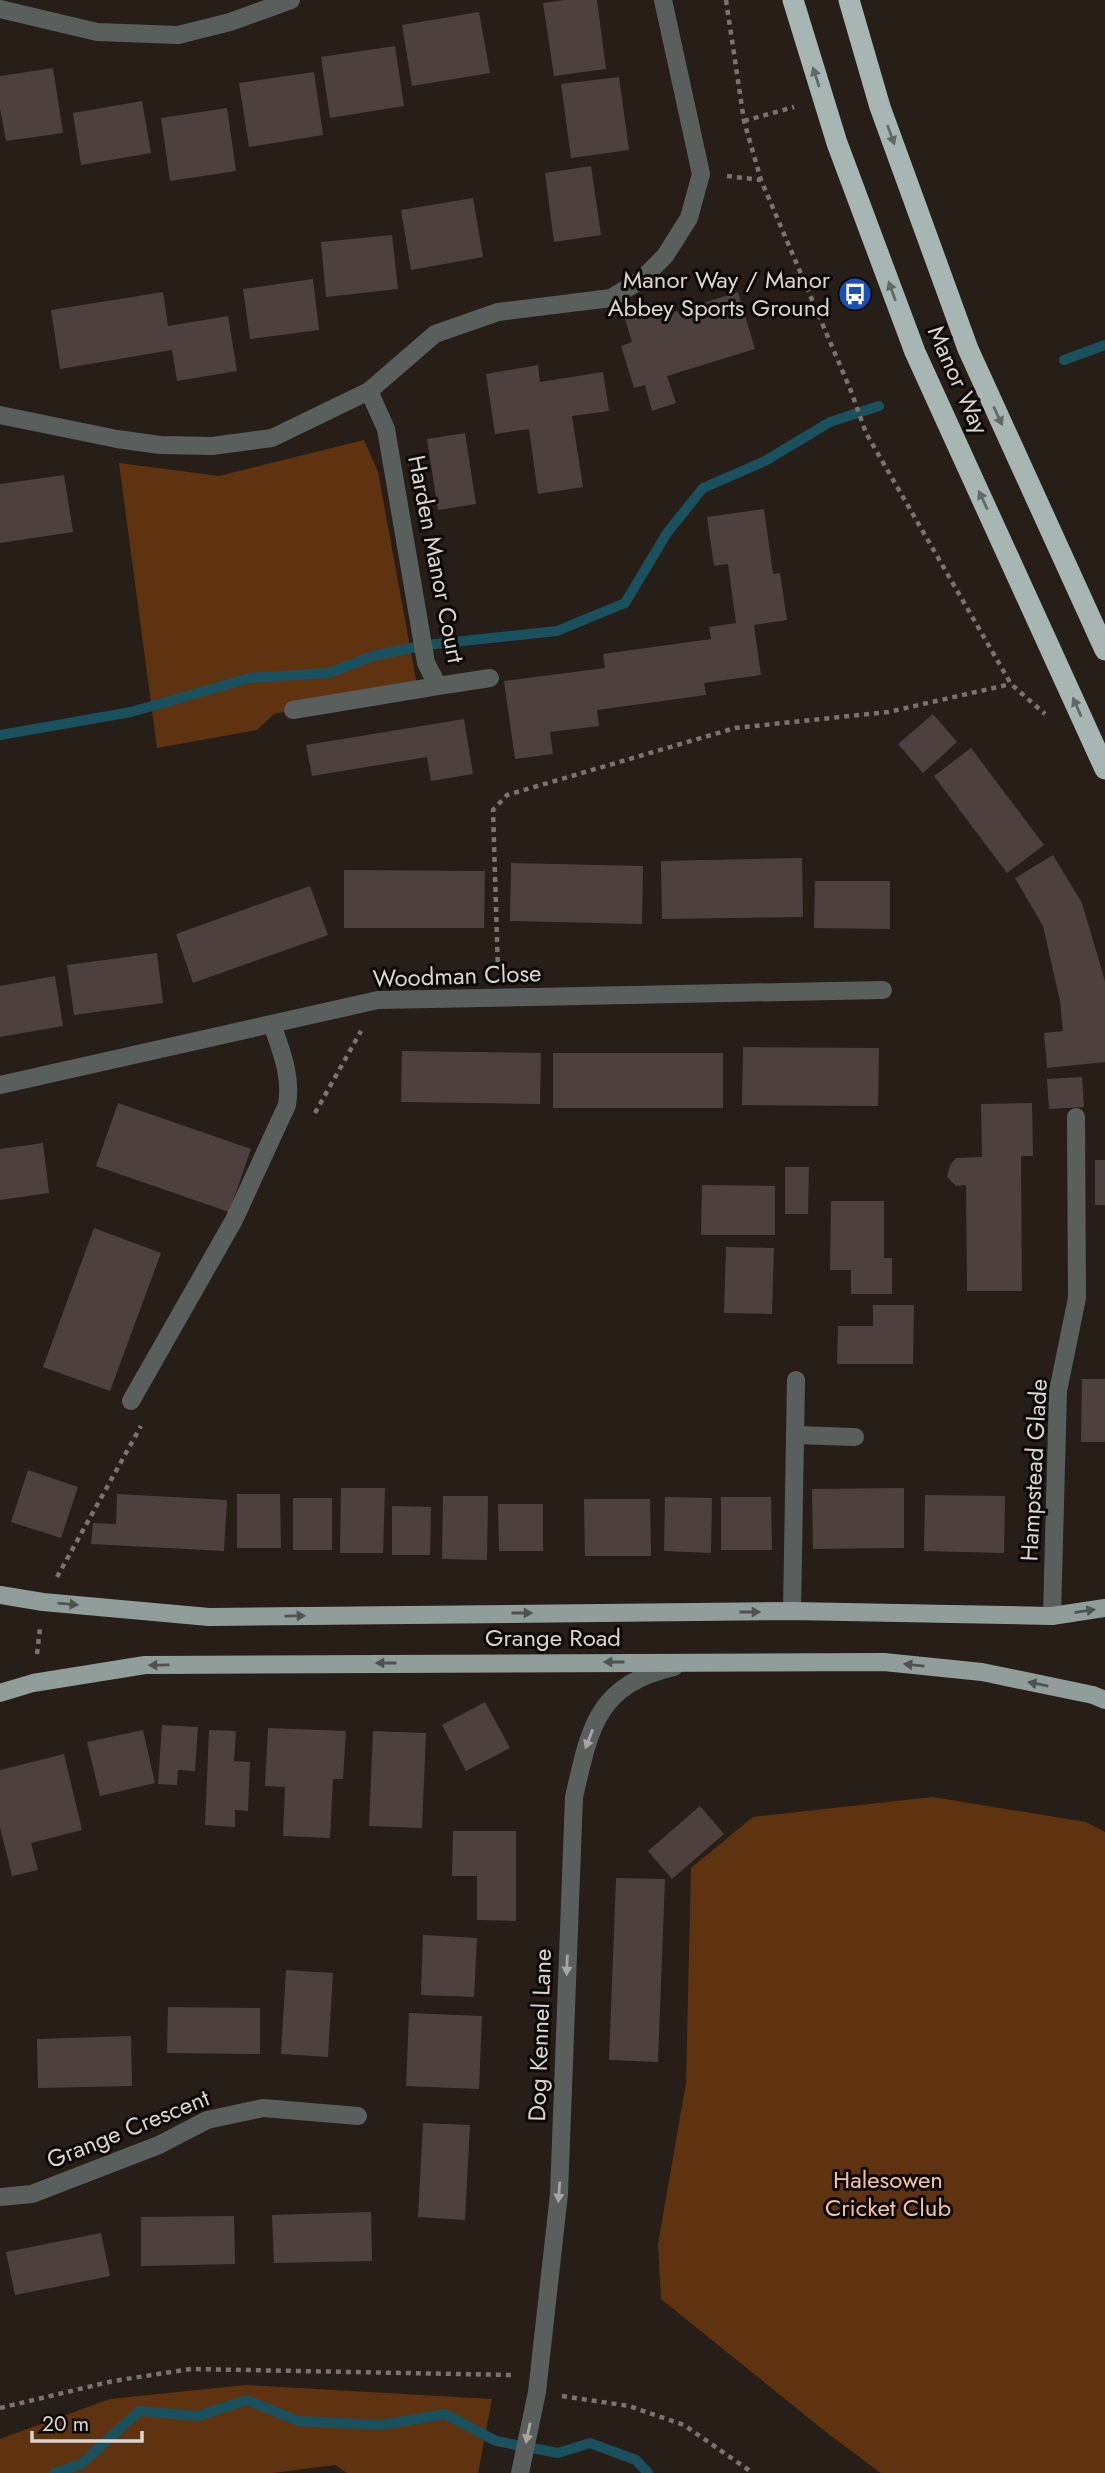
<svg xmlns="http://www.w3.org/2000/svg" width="1105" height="2473" font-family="Jost,sans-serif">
	<rect width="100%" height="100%" fill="#271e18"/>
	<!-- green -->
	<g fill="#603310">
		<path d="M364,440L378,472L417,685L274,714L257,730L157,748L119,463L219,476Z"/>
		<path d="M933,1797L1086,1822L1105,1832V2473H881L831,2436L661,2299L658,2244L686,2083L691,1868L753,1817Z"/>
		<path d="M246,2385L492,2399L478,2473H347L335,2465L272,2473H0V2439L110,2399Z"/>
	</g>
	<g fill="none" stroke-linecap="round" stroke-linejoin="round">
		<!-- stream -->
		<g stroke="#1a515e" stroke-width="10">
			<path d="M1064,360L1105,345"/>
			<path d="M0,735L131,712L250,678L329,673L373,656L426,645L557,631L625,603L667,533L703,488L765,461L830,422L879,406"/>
			<path d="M54,2473L81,2464L139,2411L198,2416L247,2400L298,2421L382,2425L445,2414L496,2441L558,2453L590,2443L636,2460L648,2473"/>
		</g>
	</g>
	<!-- building -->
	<g fill="#4d403e">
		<path d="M565,0H597L606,69L554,76L543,3Z"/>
		<path d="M479,12L490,73L412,86L402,25Z"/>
		<path d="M395,46L404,106L330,118L321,57Z"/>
		<path d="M53,68L63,133L6,141L0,108V76Z"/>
		<path d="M314,72L323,135L249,147L239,83Z"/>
		<path d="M619,77L629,150L571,158L561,84Z"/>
		<path d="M142,101L151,153L81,165L73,113Z"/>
		<path d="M227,108L236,171L170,181L161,118Z"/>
		<path d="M591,166L601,235L554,242L545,173Z"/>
		<path d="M473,198L483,257L411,270L401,210Z"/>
		<path d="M392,235L398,289L326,297L321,242Z"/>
		<path d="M313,279L319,330L250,339L243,289Z"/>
		<path d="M163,292L168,326L228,316L237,371L177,381L172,350L60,369L51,310Z"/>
		<path d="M738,292L755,349L667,376L676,403L652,411L645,385L634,388L621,346L632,342L625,319L670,305L672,313Z"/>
		<path d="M538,365L540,382L603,372L609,411L572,416L583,487L538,494L529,429L495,434L486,374Z"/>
		<path d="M465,433L476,504L438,510L427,439Z"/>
		<path d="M64,475L73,532L0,543V484Z"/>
		<path d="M764,509L773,574L780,573L787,620L754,625L761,675L704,683L706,695L597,710L599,726L550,732L553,754L515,759L504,681L605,668L603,654L711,639L709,627L736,623L728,564L714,566L707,517Z"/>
		<path d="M933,714L957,742L923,773L898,744Z"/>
		<path d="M464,719L473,774L431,781L427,757L312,776L306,745Z"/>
		<path d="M971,748L1044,845L1007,873L934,776Z"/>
		<path d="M1053,855L1082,903L1105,981V1062L1047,1068L1044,1033L1063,1031L1060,1001L1043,926L1015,878Z"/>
		<path d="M802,858L803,917L662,919L661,861Z"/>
		<path d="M511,863L643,866L642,924L510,921Z"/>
		<path d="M344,870L485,871L484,928H344Z"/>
		<path d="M815,881H890V929L814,928Z"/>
		<path d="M310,886L328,935L193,983L176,934Z"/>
		<path d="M157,953L163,1003L74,1015L67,965Z"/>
		<path d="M55,976L63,1026L0,1037V986Z"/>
		<path d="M743,1047L879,1048L878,1106L742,1105Z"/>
		<path d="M402,1051L541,1053L540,1104L401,1102Z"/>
		<rect x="553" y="1053" width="170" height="55"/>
		<path d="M1082,1077L1084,1107L1049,1109L1047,1079Z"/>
		<path d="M118,1103L251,1149L229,1212L96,1166Z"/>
		<path d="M1032,1103L1033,1156H1021L1022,1291H967L966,1185L956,1186L947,1177L950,1165L956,1158L982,1157L981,1104Z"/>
		<path d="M43,1143L49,1193L0,1200V1149Z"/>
		<rect x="1095" y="1160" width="10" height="45"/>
		<path d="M785,1167H809L808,1214H785Z"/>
		<path d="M702,1185L775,1186V1235H701Z"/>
		<path d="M831,1201H884V1258H892V1294H851V1270H830Z"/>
		<path d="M94,1228L161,1253L110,1391L43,1367Z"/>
		<path d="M726,1247L774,1248L772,1314L724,1313Z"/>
		<path d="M873,1305H914L913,1364H837L838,1326H873Z"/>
		<path d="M1082,1379H1105V1442H1081Z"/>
		<path d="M28,1470L78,1487L61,1538L11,1522Z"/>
		<path d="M341,1488H385L383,1553H340Z"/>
		<path d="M904,1488V1548L813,1549L812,1489Z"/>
		<path d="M117,1494L227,1500L224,1551L91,1544L93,1523L116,1524Z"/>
		<path d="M237,1494H280L281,1548H237Z"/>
		<path d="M925,1495L1005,1496L1004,1553L924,1551Z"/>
		<path d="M443,1496H488L487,1560L442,1559Z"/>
		<path d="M665,1497L712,1498L711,1553L664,1551Z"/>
		<path d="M721,1497H771L772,1550H721Z"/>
		<rect x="293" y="1498" width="39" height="52"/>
		<path d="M584,1499H650L651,1556H585Z"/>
		<path d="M498,1504H543V1551H499Z"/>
		<path d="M392,1506L431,1507L430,1555H392Z"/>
		<path d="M485,1702L510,1748L466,1771L442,1725Z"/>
		<path d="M162,1725L198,1727L195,1771L178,1770L177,1785L158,1784Z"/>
		<path d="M268,1728L346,1731L343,1779H333L330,1838L283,1836L285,1787L265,1786Z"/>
		<path d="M143,1730L155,1783L100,1796L87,1742Z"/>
		<path d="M209,1730L236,1731L234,1761L250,1762L248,1811L235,1810V1827L205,1825Z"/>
		<path d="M373,1731L426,1733L422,1828L369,1826Z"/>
		<path d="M64,1754L82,1830L31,1843L38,1870L12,1876L0,1827V1770Z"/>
		<path d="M700,1806L724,1834L672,1879L648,1851Z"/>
		<path d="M453,1831H516V1921L477,1920V1876H452Z"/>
		<path d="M616,1878L665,1879L658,2062L609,2060Z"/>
		<path d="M423,1935L477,1938L474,1997L421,1995Z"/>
		<path d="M286,1970L333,1973L328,2057L281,2054Z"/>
		<path d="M168,2007L260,2008V2054L167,2053Z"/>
		<path d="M409,2013L482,2016L479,2089L406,2086Z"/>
		<path d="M131,2036L132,2086L38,2088L37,2039Z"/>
		<path d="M423,2123L470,2125L465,2220L418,2217Z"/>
		<path d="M371,2212L372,2261L274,2263L272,2215Z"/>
		<path d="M234,2216L235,2264L141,2266V2217Z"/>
		<path d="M101,2233L110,2276L15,2295L6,2252Z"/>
	</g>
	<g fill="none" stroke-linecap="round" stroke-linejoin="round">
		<!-- path -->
		<g stroke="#7a736e" stroke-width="4.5" stroke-dasharray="5 5" stroke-linecap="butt">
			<path d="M726,0L744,121L761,180L851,391L866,433L1011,684L1045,714"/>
			<path d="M744,121L794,107"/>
			<path d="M727,176L761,180"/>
			<path d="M498,972L493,810L507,795L735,728L888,712L1011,684"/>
			<path d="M315,1113L361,1031"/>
			<path d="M57,1577L141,1426"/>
			<path d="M37,1654L40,1628"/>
			<path d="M562,2396L629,2406L684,2425L753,2473"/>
			<path d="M0,2408L113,2381L191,2369L512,2375"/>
		</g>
		<!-- lane -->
		<path stroke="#595f5d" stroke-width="18" d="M293,710L438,686"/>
		<!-- street -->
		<g stroke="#595f5d" stroke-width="18">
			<path d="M0,9L97,32L178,35L230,22L291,0"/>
			<path d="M369,391L386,429L426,663L438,686L490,678"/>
			<path d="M0,415L117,439L160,445L212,446L272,438L369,391L435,334L498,312L611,298L641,280L665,256L689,218L701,174L663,0"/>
			<path d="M0,1085L378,1000L883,990"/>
			<path d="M131,1401L234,1220L287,1105C292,1076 281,1051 272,1024"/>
			<path d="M795,1435L855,1437"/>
			<path d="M792,1611L796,1380"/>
			<path d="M1052,1616L1058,1391L1077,1298L1076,1117"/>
			<path d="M0,2197L32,2194L159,2145L207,2120L263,2108L358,2116"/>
			<path d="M520,2473L537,2392L559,2194L574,1797C590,1728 596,1685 674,1667"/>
		</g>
		<!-- primary -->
		<g stroke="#919d9a" stroke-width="18">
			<path d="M0,1595L43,1602L209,1617L792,1611L1052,1616L1105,1608"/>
			<path d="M0,1693L33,1683L145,1665L884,1662L982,1672L1093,1695L1105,1700"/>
		</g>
		<!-- highway -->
		<g stroke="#a7b6b2" stroke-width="21">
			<path d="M793,0L837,143L915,352L1105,769"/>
			<path d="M849,0L880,107L968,349L1105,650"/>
		</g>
	</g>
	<!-- one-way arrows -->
	<defs><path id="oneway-solid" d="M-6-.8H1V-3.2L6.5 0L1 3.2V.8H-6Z" transform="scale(1.75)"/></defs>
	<g fill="#626865">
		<use href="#oneway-solid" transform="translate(816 77) rotate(-108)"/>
		<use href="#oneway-solid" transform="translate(891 135) rotate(70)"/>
		<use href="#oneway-solid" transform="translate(892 291) rotate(-110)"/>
		<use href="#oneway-solid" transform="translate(998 416) rotate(65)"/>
		<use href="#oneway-solid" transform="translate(983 500) rotate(-115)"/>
		<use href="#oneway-solid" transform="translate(1077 707) rotate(-114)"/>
	</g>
	<g fill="#4f5350">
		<use href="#oneway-solid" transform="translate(68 1604) rotate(5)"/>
		<use href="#oneway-solid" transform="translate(1085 1611) rotate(-9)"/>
		<use href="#oneway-solid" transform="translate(750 1612)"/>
		<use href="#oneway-solid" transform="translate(522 1613)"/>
		<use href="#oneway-solid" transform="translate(295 1616) rotate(-1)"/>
		<use href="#oneway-solid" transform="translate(614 1662) rotate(180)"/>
		<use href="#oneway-solid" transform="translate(386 1663) rotate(180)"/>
		<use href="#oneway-solid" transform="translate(159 1665) rotate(179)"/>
		<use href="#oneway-solid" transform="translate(914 1665) rotate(-174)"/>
		<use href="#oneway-solid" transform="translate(1038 1684) rotate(-169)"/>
	</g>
	<g fill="#a7a6a3">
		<use href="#oneway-solid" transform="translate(589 1739) rotate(111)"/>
		<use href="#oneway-solid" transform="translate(567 1965) rotate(92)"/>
		<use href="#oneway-solid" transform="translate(559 2192) rotate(94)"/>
		<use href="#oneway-solid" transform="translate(528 2433) rotate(102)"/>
	</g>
	<!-- icons -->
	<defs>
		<symbol id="bus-disc" viewBox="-11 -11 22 22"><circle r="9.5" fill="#1a4fb4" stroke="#0d0907"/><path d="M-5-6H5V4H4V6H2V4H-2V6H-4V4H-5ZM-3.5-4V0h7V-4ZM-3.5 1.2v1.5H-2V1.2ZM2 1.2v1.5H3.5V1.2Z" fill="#fff"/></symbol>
	</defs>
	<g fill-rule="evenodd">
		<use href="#bus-disc" x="836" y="275" width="38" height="38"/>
	</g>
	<g text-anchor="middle" stroke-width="6" stroke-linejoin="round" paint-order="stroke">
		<!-- poi labels -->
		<g font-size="24" fill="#dbd5d1" stroke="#0d0907" text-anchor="end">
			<text x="830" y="288">Manor Way / Manor<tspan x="830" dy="28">Abbey Sports Ground</tspan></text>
		</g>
		<!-- street labels -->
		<g font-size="24" fill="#dbd5d1" stroke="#0d0907">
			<text transform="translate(958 380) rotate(66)" y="8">Manor Way</text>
			<text transform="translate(436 559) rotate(79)" y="8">Harden Manor Court</text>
			<text transform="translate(457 976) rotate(-2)" y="8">Woodman Close</text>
			<text transform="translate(1034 1470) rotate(-87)" y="8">Hampstead Glade</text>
			<text x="553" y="1646">Grange Road</text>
			<text transform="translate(540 2035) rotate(-88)" y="8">Dog Kennel Lane</text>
			<text transform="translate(128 2129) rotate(-22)" y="8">Grange Crescent</text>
		</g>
		<!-- park labels -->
		<g font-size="24" fill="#f7c19e" stroke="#0d0907">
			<text x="888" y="2188">Halesowen<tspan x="888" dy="28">Cricket Club</tspan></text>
		</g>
	</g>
	<!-- scale -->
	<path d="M32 2431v10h110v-10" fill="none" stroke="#dbd5d1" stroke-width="3.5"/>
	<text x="42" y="2431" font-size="21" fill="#dbd5d1" stroke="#0d0907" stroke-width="5" paint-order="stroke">20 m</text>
</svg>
